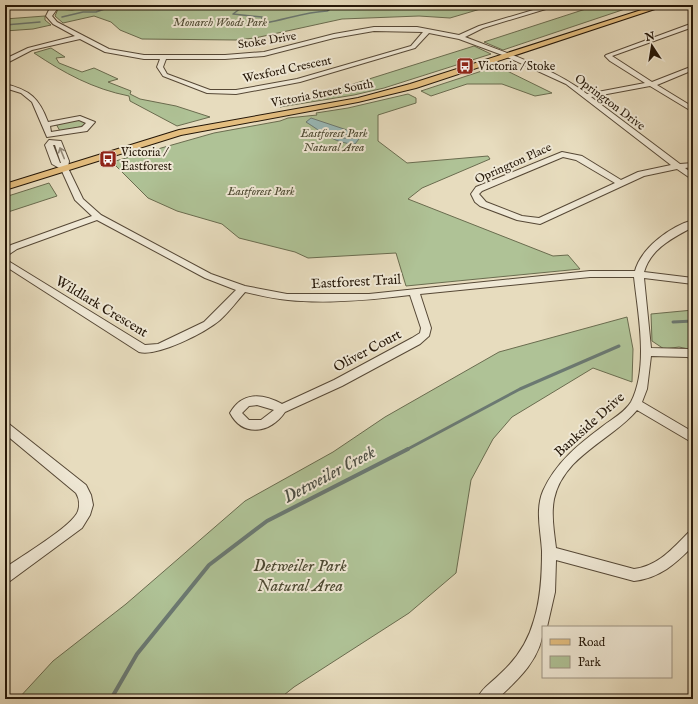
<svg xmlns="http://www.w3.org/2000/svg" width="698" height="704" font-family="'IM FELL English',serif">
	<rect width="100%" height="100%" fill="#e7dcbe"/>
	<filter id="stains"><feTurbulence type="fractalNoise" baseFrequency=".005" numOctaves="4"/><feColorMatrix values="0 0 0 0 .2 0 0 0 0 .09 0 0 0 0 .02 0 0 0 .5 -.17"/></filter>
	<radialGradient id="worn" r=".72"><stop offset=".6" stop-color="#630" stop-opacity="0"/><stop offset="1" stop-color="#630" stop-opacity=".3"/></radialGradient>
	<!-- green -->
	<g fill="#afc296" stroke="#6a6c4f">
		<path d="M99,5H494L450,18L419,16L342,19L255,38L236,40L142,39L120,30L111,22L94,16L63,23L55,16L58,9L72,10Z"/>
		<path d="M598,5H637L503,50L484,42Z"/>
		<path d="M45,16V20L51,25L33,29L5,31V19Z"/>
		<path d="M474,46L491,54L384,88L354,95L280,107Z"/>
		<path d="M51,48L65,57L56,58L59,63L82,72L94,68L118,79L108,82L131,91L130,94L140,99L176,106L210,117L177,126L130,101L129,96C93,89 64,73 34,53Z"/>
		<path d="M497,66L552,93L535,96L502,84H467L431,96L421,91Z"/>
		<path d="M408,94L416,98V103L378,115V141L407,163L488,156L490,159L422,188L408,199L553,256L568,255L580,269L406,286L396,253L308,258L295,252L239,238L222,224L177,211L148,198L112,162L214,133L280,121L288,118L317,115L316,113L348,108Z"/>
		<path d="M78,120L85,121L86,124L80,127L60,131L56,124Z"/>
		<path d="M49,183L57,196L5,213V197Z"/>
		<path d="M693,310V350L679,347L664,349L652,341L651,314Z"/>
		<path d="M627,317L633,349L632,382L593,368L512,417L493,439L471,480L456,573L409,613L294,687L279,699H18L53,661L126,604L245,501L333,452L385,417L499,352Z"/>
	</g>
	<!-- water -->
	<path fill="#99bab9" stroke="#6b7972" d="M311,118L356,133L359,139L355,144C335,144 322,132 306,122Z"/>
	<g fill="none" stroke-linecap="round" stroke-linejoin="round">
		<!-- shore -->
		<path stroke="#5f6860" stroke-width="1" d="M332,131L351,136L353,138H341L331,133Z"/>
		<!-- stream-far2 -->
		<g stroke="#6b7972" stroke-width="1.5">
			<path d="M204,5L208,8L237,6L241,8L233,14L262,17V21L266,23C287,19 306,12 327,11L329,10L326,9L327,5"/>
			<path d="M62,17L83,12H96L110,7L133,9L152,5H173"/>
			<path d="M5,25L40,22"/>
		</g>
		<!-- stream-far1 -->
		<g stroke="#6b7972" stroke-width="3">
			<path d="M673,322L693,321"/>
			<path d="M406,450L520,389L619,346"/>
		</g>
		<!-- stream -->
		<path stroke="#6b7972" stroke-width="4" d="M111,699L137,654L209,565L267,521L408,449"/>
		<defs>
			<g id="minor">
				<path d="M26,5H60L52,16L57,22L109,49L144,55H225L264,52L334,34L374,27H417L459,35L479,26L550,5H559L483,28L465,37C506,53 551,67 587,94L645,83L610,61L605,56L606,55L693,23V27L612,56L652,82L693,66V70L657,85L693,107V112L650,86L591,97L680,164L693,163V167L685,168L693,174V180L677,169L644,176L540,224L517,220L480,206L475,202L471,194L476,187L562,152L582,156L621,180L638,172L671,165L566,84L505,56L459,39L429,33L415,48L300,82L236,94L207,93L163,76L157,67L160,59H144L105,52L80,39L32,50L5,64V59L28,48L75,36L53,24L46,16L50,8ZM374,31L423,32L411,46L297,79L236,90H210L167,74L163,67L166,59H225L264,56L334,38ZM563,157L576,160L615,183L539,218L522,216L486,202L479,194L482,191Z"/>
				<path d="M5,84C30,90 39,98 48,122L80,116L95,122L87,131L47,137L32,102L21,93L5,88ZM79,120L86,123L82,127L51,132L50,126Z"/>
				<path d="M49,140L61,141L69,161L68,168L83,199L101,215L211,274L245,286L287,294H369L590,271H635C641,248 671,226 693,220V227C673,238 651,248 644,272L693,278V284L644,278L651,348L688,349L693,351V359L687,357L651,356L647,389L642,402L693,432V443L637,410C612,440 563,456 554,499C551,514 554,532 556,548L634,569C658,566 672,549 688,533L693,531V546C675,564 660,578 634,581L556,560L555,592L547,627H543C543,657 518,680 497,699H477C481,689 491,683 499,675C516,660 528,642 534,620C541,598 542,574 542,551C541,532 535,510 543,491C556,462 579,444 603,426C612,419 625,412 631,402C649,367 638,314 634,277H590L420,294L431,328L429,336L420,344L342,386L285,412C271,433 243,438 230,413C242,392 262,393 282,404L334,380L412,338L420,333L421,328L410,295C370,300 328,304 288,300C274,299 259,295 245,292C237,301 229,312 220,320C206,332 158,357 139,352L5,266V259L145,345L158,344L204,322L236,290L205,278L97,220L17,249L5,257V249L11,245L92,216L75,200L61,169L52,164L45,145ZM53,145H55L61,163H60ZM257,405L274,410L261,420H249L242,413L249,406Z"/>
				<path d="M5,422L9,424L86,485L91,495L93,505L90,515L82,528L10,581L5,582V568C20,557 73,526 78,511C80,505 79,498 76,493L5,434Z"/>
			</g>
			<path id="major" d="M657,5H667L416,88L358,102L181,135L5,190V184L179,130L358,98L410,84Z"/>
		</defs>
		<!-- minor casing -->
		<use href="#minor" stroke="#564836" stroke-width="2"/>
		<!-- major casing -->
		<use href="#major" stroke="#251708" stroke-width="2"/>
		<!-- minor -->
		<use href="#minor" fill="#efe8d5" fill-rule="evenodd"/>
		<!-- major -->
		<use href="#major" fill="#e4be7f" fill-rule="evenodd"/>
	</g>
	<!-- one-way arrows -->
	<defs><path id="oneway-shaft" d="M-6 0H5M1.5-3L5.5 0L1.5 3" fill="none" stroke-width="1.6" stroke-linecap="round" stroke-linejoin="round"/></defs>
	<use stroke="#948a79" href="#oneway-shaft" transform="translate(62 153) rotate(-112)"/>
	<!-- icons -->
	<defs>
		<symbol id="bus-square" viewBox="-11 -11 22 22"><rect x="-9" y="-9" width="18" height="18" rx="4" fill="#8f2418" stroke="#efe8d5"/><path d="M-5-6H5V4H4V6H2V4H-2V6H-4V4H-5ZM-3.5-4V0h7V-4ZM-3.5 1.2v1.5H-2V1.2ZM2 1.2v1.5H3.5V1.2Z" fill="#fff"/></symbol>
	</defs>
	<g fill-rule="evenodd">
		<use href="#bus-square" x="455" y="56" width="20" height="20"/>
		<use href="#bus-square" x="98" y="149" width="20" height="20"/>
	</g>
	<g text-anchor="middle" stroke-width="4" stroke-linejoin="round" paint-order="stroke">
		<!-- far-park labels -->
		<g font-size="12" font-style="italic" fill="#4e4a33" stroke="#efe8d5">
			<text x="220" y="26">Monarch Woods Park</text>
			<text x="334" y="137">Eastforest Park<tspan x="334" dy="14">Natural Area</tspan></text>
			<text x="261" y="195">Eastforest Park</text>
		</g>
		<!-- far-street labels -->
		<g font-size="12" fill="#251708" stroke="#efe8d5">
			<text transform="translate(267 40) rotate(-9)" y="4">Stoke Drive</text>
			<text transform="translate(287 69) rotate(-12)" y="4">Wexford Crescent</text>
			<text transform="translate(322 93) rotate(-11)" y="4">Victoria Street South</text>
			<text transform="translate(610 102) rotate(37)" y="4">Oprington Drive</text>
			<text transform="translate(513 163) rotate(-24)" y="4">Oprington Place</text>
		</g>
		<!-- far-poi labels -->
		<g font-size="12" fill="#251708" stroke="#efe8d5" text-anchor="start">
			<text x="478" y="70">Victoria / Stoke</text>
			<text x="121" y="156">Victoria /<tspan x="121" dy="14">Eastforest</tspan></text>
		</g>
		<!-- street labels -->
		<g font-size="14" fill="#251708" stroke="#efe8d5">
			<text transform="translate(356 281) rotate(-3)" y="5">Eastforest Trail</text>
			<text transform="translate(102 306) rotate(31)" y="5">Wildlark Crescent</text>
			<text transform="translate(367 350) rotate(-28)" y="5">Oliver Court</text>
			<text transform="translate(589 424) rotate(-42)" y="5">Bankside Drive</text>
		</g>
		<!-- near-park labels -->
		<g font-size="17" font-style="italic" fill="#4e4a33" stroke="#efe8d5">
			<text x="300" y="571">Detweiler Park<tspan x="300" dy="20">Natural Area</tspan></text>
		</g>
		<!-- near-water labels -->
		<g font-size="18" font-style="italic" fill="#4e5046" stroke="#efe8d5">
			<text transform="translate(329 474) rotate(-28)" y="6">Detweiler Creek</text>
		</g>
	</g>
	<!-- margin -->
	<rect width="698" height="704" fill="none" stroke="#e7dcbe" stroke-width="20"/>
	<rect x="6" y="6" width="686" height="692" fill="none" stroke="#251708" stroke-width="2"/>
	<rect x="10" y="10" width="678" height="684" fill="none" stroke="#251708"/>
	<!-- legend -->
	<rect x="542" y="626" width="130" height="52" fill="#efe8d5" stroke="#9e9483"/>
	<rect x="550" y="639" width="20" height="6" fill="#e4be7f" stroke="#9e9483"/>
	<text x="578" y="646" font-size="12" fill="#251708">Road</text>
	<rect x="550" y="656" width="20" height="12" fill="#afc296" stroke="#9e9483"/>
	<text x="578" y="666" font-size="12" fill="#251708">Park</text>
	<!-- north arrow -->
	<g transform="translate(652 46) rotate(348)" stroke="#efe8d5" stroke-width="3" paint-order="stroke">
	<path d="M0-3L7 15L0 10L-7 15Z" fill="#251708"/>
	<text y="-6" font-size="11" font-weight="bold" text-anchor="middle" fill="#251708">N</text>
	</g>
	<rect width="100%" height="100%" filter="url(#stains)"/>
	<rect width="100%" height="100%" fill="url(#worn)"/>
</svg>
